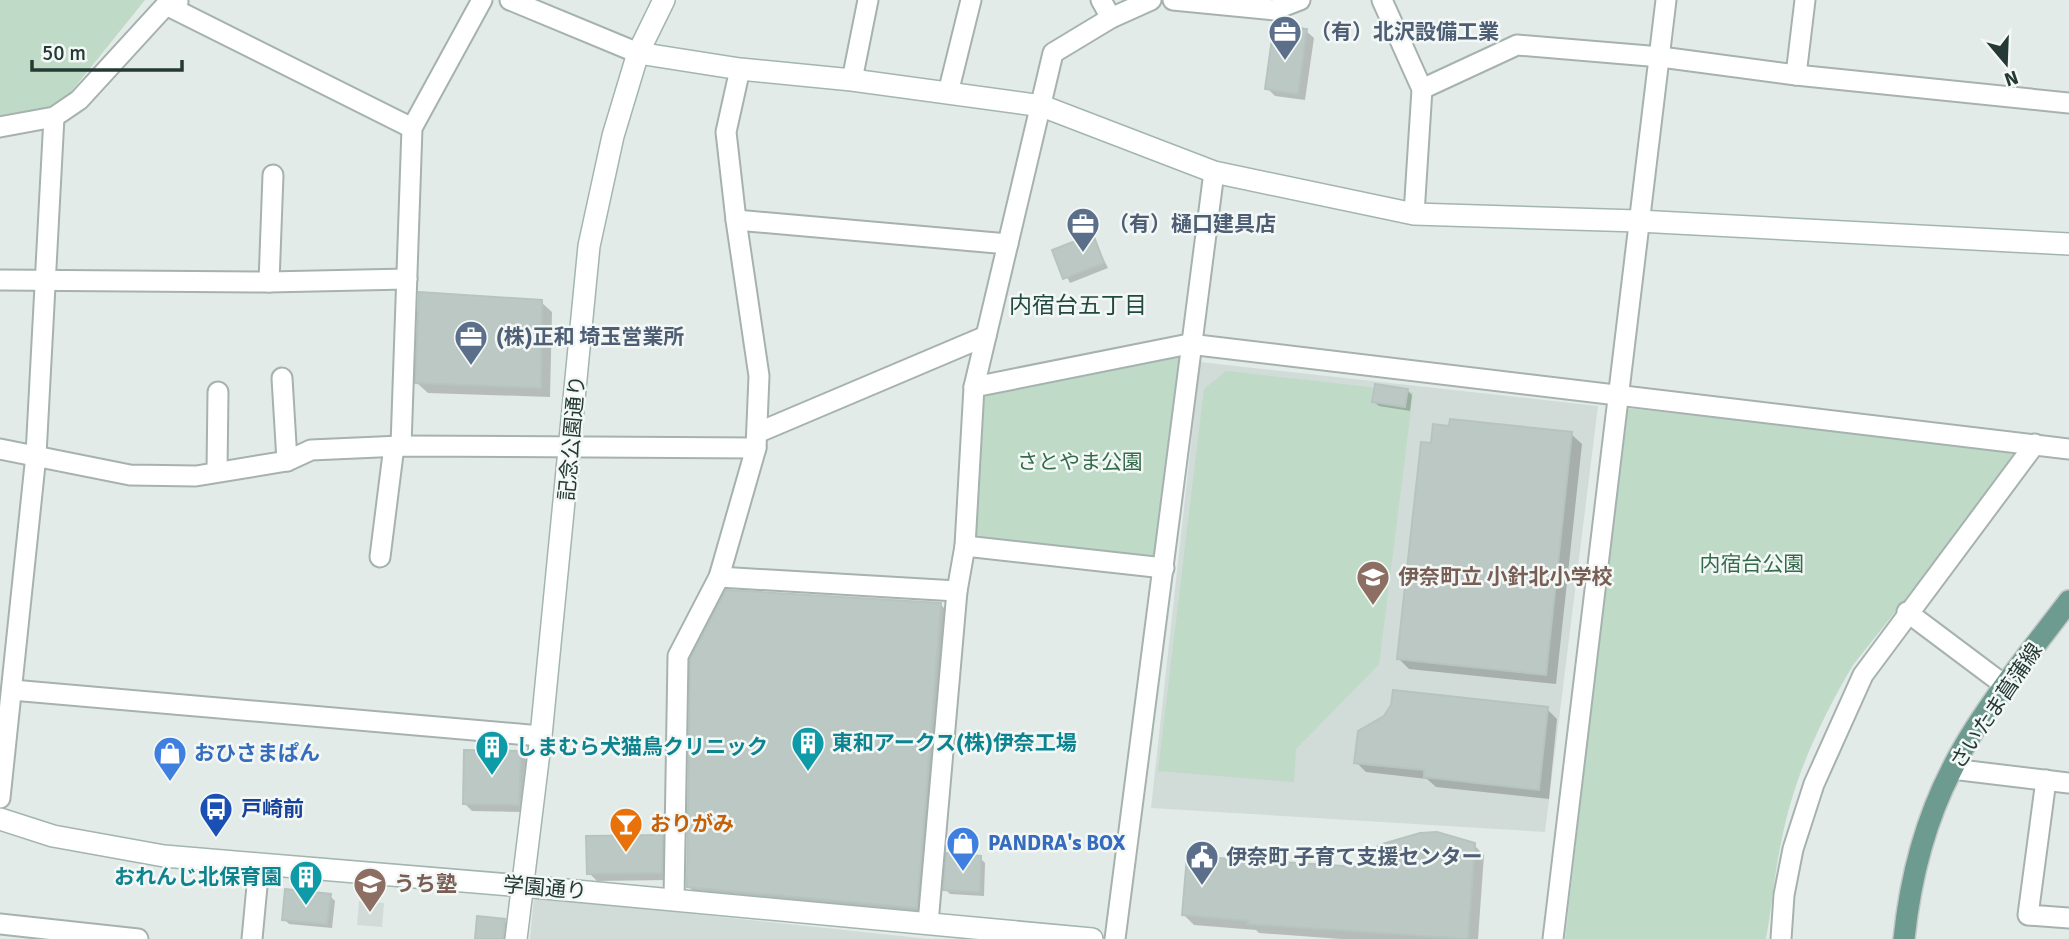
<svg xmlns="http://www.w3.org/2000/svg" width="2069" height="939" font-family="Signika,'Noto Sans JP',sans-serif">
	<rect width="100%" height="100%" fill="#e3ebe8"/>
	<!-- built -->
	<g fill="#d1dbd7">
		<path d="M1200,362L1598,406L1545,832L1151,808Z"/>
		<path d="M534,897L929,939H530Z"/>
		<path d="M359,901L384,903L382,927L357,925Z"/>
	</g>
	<!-- green -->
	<g fill="#bfdac6">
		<path d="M0,0H145L66,98L42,110L0,118Z"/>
		<path d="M1189,344L1164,568L965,546L974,387Z"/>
		<path d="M1226,371L1413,392L1379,664L1296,749L1294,782L1158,771L1204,389Z"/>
		<path d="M1625,408L2011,449L2016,460L1853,665C1820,721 1793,779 1781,843C1774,875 1772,907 1766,939H1565Z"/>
	</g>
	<!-- shadow -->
	<g fill="#0003">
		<path d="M1306,31L1314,38L1305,100L1275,96L1267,88Z"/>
		<path d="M1092,236L1108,268L1070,283L1054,251Z"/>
		<path d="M541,302L552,312L550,397L428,393L417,383Z"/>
		<path d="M1407,390L1412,395L1410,411L1379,406L1374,402Z"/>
		<path d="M1571,434L1582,444L1556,684L1409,669L1399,659Z"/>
		<path d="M941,605L951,615L927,917L699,897L688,886Z"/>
		<path d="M1547,709L1557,719L1549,799L1436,787L1427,779L1366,772L1356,762Z"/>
		<path d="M520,753L528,760L526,812L472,811L464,803Z"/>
		<path d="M662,837L670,844L669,880L597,881L589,873Z"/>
		<path d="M1474,845L1484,855L1478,939H1341L1259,933L1256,930L1194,925L1184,915L1360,869Z"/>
		<path d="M980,858L985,863L984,896L950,894L945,889Z"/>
		<path d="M330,896L335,901L332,928L289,924L284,919Z"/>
		<path d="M504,921L509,926V939H477Z"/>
	</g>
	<!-- building -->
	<g fill="#bcc8c4" stroke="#b6c4bf" stroke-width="2">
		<path d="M1274,24L1307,29L1298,94L1265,89Z"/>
		<path d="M1093,234L1104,263L1063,279L1052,250Z"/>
		<path d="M419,292L542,300L541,388L415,383Z"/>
		<path d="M1375,384L1408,389L1405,407L1372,402Z"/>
		<path d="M1450,419L1572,432L1546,675L1397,659L1421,442L1431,443L1433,424L1449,426Z"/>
		<path d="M726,590L941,603L917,908L687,887L690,659Z"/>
		<path d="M1393,690L1548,707L1539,790L1424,777V770L1354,763L1358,731L1384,716L1391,705Z"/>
		<path d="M464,750L521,751L519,805L463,804Z"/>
		<path d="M1437,832L1475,843L1468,939L1247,924L1248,921L1182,915L1187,856L1359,867L1379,845L1420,833Z"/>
		<path d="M663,835L662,873L587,874L586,836Z"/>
		<path d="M946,853L981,856L980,892L943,890Z"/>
		<path d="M285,889L331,894L327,924L282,920Z"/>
		<path d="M477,916L505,919L503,939H475Z"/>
	</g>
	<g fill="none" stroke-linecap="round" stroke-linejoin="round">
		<defs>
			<g id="street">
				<path d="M510,0L638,53"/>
				<path d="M1101,0L1111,18"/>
				<path d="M1173,0L1274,10L1300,0"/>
				<path d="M1382,0L1422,89L1414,214"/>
				<path d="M166,5L412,128"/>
				<path d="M1796,75L1805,0"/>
				<path d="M852,80L868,0"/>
				<path d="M1422,89L1517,45L1661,57L1796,75L2069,103"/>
				<path d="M948,93L971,0"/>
				<path d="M0,127L54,117L79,100L166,5L178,2"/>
				<path d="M736,220L1008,244"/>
				<path d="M0,280L269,282L407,279"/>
				<path d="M269,282L273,175"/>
				<path d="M282,378L287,461"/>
				<path d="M974,387L1189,344L2069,449"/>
				<path d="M757,433L986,336"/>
				<path d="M401,446L412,128L482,0"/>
				<path d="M0,449L130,475L196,476L287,461L311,450L401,446L756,448"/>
				<path d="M217,471L218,392"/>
				<path d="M965,546L1164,568"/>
				<path d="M380,557L394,446"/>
				<path d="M719,577L957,591"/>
				<path d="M1907,612L2007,687"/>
				<path d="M12,690L541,736"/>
				<path d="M1952,769L2069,783"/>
				<path d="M2046,780L2028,915L2069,918"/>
				<path d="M0,798L36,455L54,117"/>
				<path d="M674,900L678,656L719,577L756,448L759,376L736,220L726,132L740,69"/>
				<path d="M928,923L957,591L965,546L974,387L1053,53L1111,18L1151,0"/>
				<path d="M0,924L138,939"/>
				<path d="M252,939L259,865"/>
				<path d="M1115,939L1214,172"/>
				<path d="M1553,939L1666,0"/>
				<path d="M1781,939L1784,895L1793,849L1814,784L1863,675L2035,444"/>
			</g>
			<g id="secondary">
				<path d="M638,53L740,69L852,80L1042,106L1214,172L1414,214L1638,221L2069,244"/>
				<path d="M0,819L53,836L164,856L523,886L1092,939"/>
				<path d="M516,939L541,736L589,246L613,136L638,53L664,0"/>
			</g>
			<path id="primary" d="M1904,939C1910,881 1925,821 1952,769C1979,714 2032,650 2069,601"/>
		</defs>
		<!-- street casing -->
		<use href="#street" stroke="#a6b2af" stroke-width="23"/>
		<!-- secondary casing -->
		<use href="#secondary" stroke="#a3b5af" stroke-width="24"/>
		<!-- primary casing -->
		<use href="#primary" stroke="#c2c8c6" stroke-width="24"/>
		<!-- street -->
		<use href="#street" stroke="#fff" stroke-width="19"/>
		<!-- secondary -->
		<use href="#secondary" stroke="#fff" stroke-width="21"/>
		<!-- primary -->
		<use href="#primary" stroke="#6d9b90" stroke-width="21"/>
	</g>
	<!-- icons -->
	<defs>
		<symbol id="office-pin" viewBox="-11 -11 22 30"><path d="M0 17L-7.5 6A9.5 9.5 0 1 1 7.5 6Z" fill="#5c6f8a" stroke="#f3f8f6"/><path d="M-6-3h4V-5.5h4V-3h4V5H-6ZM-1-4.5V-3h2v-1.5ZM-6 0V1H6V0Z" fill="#fff"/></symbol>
		<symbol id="school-pin" viewBox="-11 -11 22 30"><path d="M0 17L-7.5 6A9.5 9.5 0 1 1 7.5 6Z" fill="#8d6e63" stroke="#f3f8f6"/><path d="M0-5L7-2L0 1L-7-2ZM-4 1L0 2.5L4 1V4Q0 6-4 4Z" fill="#fff"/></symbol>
		<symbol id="building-pin" viewBox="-11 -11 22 30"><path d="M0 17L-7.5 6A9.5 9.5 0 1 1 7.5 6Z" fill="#0f9aa8" stroke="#f3f8f6"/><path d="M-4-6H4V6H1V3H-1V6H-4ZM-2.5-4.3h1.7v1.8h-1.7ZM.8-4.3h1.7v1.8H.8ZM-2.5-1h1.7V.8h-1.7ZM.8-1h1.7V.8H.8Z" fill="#fff"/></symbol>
		<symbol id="shop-pin" viewBox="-11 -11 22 30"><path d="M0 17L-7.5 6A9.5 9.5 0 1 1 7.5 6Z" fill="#3f7fe0" stroke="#f3f8f6"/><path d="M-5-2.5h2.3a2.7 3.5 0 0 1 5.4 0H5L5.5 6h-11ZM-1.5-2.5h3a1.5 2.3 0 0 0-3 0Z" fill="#fff"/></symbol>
		<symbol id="bus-pin" viewBox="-11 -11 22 30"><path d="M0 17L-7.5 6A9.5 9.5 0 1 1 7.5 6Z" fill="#1a4fb4" stroke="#f3f8f6"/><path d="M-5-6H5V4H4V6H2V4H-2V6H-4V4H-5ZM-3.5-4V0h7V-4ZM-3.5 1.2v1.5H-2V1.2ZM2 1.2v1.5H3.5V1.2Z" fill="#fff"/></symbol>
		<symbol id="bar-pin" viewBox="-11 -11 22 30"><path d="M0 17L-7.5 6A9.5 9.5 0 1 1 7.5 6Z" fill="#e8710a" stroke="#f3f8f6"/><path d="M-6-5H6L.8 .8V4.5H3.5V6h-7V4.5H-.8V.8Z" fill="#fff"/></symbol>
		<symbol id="civic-pin" viewBox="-11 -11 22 30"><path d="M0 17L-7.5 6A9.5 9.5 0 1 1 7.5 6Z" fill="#5c6f8a" stroke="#f3f8f6"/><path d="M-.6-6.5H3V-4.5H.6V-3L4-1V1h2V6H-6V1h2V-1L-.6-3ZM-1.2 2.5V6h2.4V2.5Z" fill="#fff"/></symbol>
	</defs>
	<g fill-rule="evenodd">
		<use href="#office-pin" x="1266" y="13" width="38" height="52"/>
		<use href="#office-pin" x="1064" y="205" width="38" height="52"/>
		<use href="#office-pin" x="452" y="318" width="38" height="52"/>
		<use href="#school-pin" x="1354" y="558" width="38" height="52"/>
		<use href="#building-pin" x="789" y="724" width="38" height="52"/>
		<use href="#building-pin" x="473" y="728" width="38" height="52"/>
		<use href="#shop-pin" x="151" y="734" width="38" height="52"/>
		<use href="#bus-pin" x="197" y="790" width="38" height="52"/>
		<use href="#bar-pin" x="607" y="805" width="38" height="52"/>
		<use href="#shop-pin" x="944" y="824" width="38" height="52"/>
		<use href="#civic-pin" x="1183" y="838" width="38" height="52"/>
		<use href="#building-pin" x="287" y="858" width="38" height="52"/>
		<use href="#school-pin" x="351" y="865" width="38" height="52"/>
	</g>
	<g text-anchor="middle" stroke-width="5" stroke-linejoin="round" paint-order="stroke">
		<!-- service labels -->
		<g font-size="21" font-weight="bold" fill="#4e5e75" stroke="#f3f8f6" text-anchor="start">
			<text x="1310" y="39">（有）北沢設備工業</text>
			<text x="1108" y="231">（有）樋口建具店</text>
			<text x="496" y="344">(株)正和 埼玉営業所</text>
			<text x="1226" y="864">伊奈町 子育て支援センター</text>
		</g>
		<!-- street labels -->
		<g font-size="21" fill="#253a35" stroke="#f3f8f6">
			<text transform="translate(572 438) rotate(-85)" y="7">記念公園通り</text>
			<text transform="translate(1996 706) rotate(-56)" y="7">さいたま菖蒲線</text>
			<text transform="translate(545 888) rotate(5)" y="7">学園通り</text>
		</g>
		<!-- park labels -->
		<g font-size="21" fill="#346c4b" stroke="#f3f8f6">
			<text x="1080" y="469">さとやま公園</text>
			<text x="1752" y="571">内宿台公園</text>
		</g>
		<!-- education labels -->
		<g font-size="21" font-weight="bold" fill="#785e54" stroke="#f3f8f6" text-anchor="start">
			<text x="1398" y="584">伊奈町立 小針北小学校</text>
			<text x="394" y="891">うち塾</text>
		</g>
		<!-- culture labels -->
		<g font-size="21" font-weight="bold" fill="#0d838f" stroke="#f3f8f6" text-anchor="start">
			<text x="832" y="750">東和アークス(株)伊奈工場</text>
			<text x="516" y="754">しまむら犬猫鳥クリニック</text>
			<text x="282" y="884" text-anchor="end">おれんじ北保育園</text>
		</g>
		<!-- shop labels -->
		<g font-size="21" font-weight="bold" fill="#366cbe" stroke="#f3f8f6" text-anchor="start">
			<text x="194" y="760">おひさまぱん</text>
			<text x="988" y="850">PANDRA's BOX</text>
		</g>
		<!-- transit labels -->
		<g font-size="21" font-weight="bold" fill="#164399" stroke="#f3f8f6" text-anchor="start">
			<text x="241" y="816">戸崎前</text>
		</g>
		<!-- food labels -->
		<g font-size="21" font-weight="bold" fill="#c56008" stroke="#f3f8f6" text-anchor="start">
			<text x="650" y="831">おりがみ</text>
		</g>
		<!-- neighbourhood labels -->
		<g font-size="23" fill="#234a41" stroke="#f3f8f6">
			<text x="1078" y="313">内宿台五丁目</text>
		</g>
	</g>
	<!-- north arrow -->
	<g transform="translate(2006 63) rotate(161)" stroke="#f3f8f6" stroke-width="5" paint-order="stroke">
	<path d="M0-5L12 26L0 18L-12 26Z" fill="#253a35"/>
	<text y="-10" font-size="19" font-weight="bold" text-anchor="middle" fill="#253a35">N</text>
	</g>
	<!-- scale -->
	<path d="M32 60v10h150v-10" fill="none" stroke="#253a35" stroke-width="3.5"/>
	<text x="42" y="60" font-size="21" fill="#253a35" stroke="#f3f8f6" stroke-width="5" paint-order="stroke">50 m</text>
</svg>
